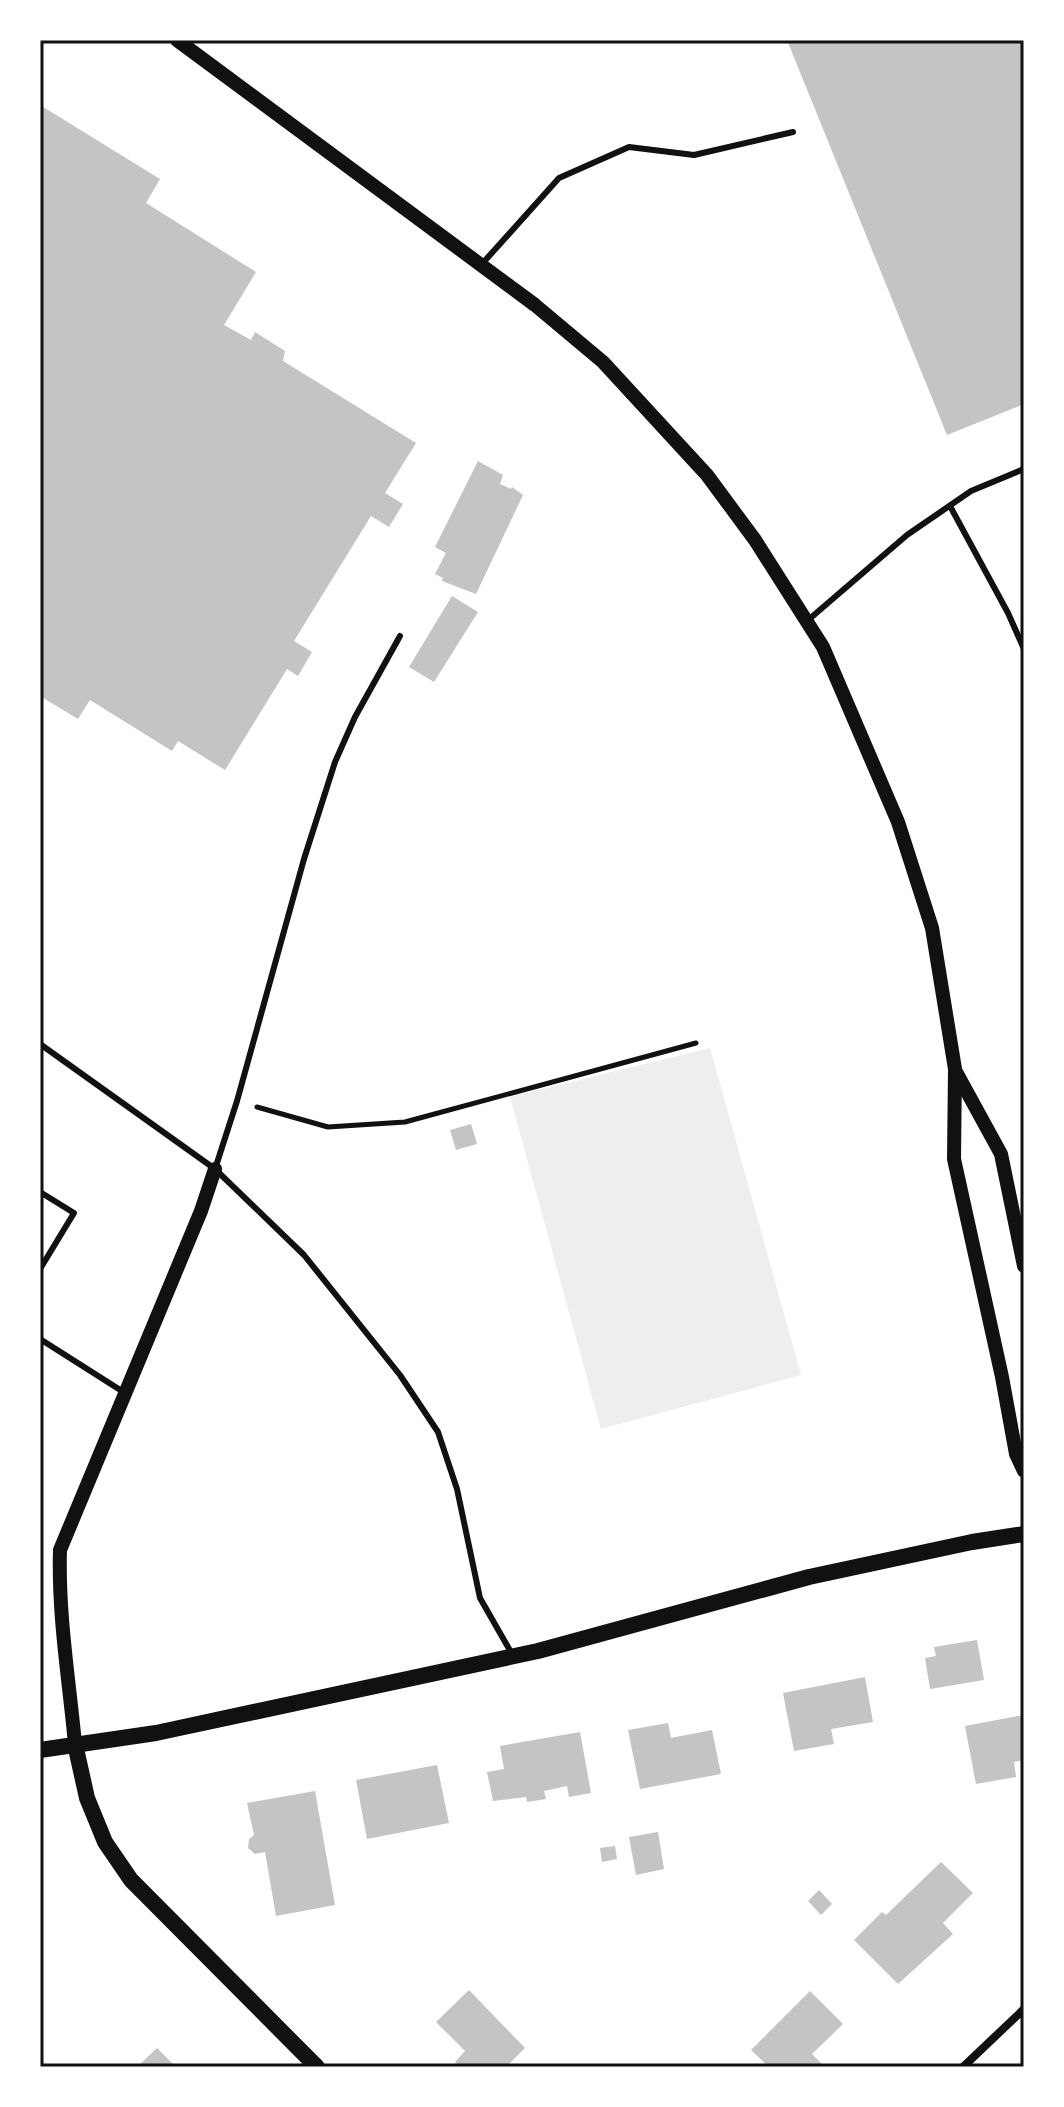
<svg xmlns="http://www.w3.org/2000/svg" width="1064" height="2107" font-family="'Roboto Condensed',sans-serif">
	<rect width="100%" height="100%" fill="#fff"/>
	<!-- green -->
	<path fill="#eee" d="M710,1048L801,1375L601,1429L510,1097Z"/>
	<!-- building -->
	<g fill="#c4c4c4">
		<path d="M787,40H1024V404L947,435Z"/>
		<path d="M40,105L160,179L146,203L256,272L224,325L251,340L255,332L285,351L283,361L416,443L385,493L403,504L389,527L371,516L294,641L312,652L298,676L287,669L225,770L178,741L172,751L90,700L78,719L40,696Z"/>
		<path d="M478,461L503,475L500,484L511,489L512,487L523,495L476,594L442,581L443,578L435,574L446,553L435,547Z"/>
		<path d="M452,596L478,612L434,682L409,667Z"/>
		<path d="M471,1124L477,1144L456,1150L450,1130Z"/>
		<path d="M977,1640L984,1680L930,1689L925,1658L936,1656L934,1647Z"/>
		<path d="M865,1677L873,1722L831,1729L834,1744L794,1751L783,1693Z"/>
		<path d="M1024,1715V1760L1014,1762L1016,1777L976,1784L965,1726Z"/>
		<path d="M668,1723L671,1738L712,1730L721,1774L640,1789L628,1730Z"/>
		<path d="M580,1732L591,1793L569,1797L567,1786L544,1791L546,1799L527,1802L526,1797L493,1801L487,1772L504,1769L500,1746Z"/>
		<path d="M437,1765L449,1823L367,1839L356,1780Z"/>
		<path d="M315,1791L335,1905L276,1916L265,1852L255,1854L248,1848L249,1839L254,1835L247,1803Z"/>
		<path d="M658,1832L664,1869L636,1875L629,1837Z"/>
		<path d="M615,1846L617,1859L602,1862L600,1848Z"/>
		<path d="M941,1862L973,1893L943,1923L953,1934L898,1984L854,1940L882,1912L886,1915Z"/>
		<path d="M819,1890L832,1904L821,1915L808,1901Z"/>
		<path d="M469,1990L525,2048L506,2067H460L455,2062L465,2051L436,2022Z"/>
		<path d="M810,1991L843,2024L812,2054L822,2064L819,2067H769L751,2050Z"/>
		<path d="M157,2048L176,2067H137Z"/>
	</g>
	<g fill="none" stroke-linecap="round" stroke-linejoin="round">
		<!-- path -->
		<path stroke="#111" stroke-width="5" d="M257,1107L328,1127L405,1122L696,1043"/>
		<!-- service -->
		<g stroke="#111" stroke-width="6">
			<path d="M481,265L559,178L629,147L694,155L793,132"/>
			<path d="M950,506L1008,613L1024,649"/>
			<path d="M807,621L907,535L971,491L1024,469"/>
			<path d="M40,1044L215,1169L304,1255L400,1375L438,1432L457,1489L480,1598L512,1654"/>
			<path d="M215,1169L237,1101L304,859L335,762L355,717L400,636"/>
			<path d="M40,1192L74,1213L40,1269"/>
			<path d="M40,1339L125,1393"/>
		</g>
		<!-- minor -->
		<path stroke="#111" stroke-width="8" d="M963,2067L1024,2009"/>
		<!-- tertiary -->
		<g stroke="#111" stroke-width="14">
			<path d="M177,40L535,305L603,362L707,475L755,540L823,647L898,822L932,928L955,1069L954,1159L1002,1377L1016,1454L1024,1471"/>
			<path d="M955,1070L1001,1154L1024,1266"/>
			<path d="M75,1744C69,1679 58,1615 60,1550L201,1211L215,1169"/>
		</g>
		<!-- secondary -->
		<g stroke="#111" stroke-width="16">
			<path d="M75,1744L87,1798L105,1842L131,1880L317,2067"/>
			<path d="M40,1750L156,1733L538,1651L809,1577L972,1542L1024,1534"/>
		</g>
	</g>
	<!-- border -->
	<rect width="1064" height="2107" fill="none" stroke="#ffffff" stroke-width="84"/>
	<rect x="42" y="42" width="980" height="2023" fill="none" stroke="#111" stroke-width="3"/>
</svg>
